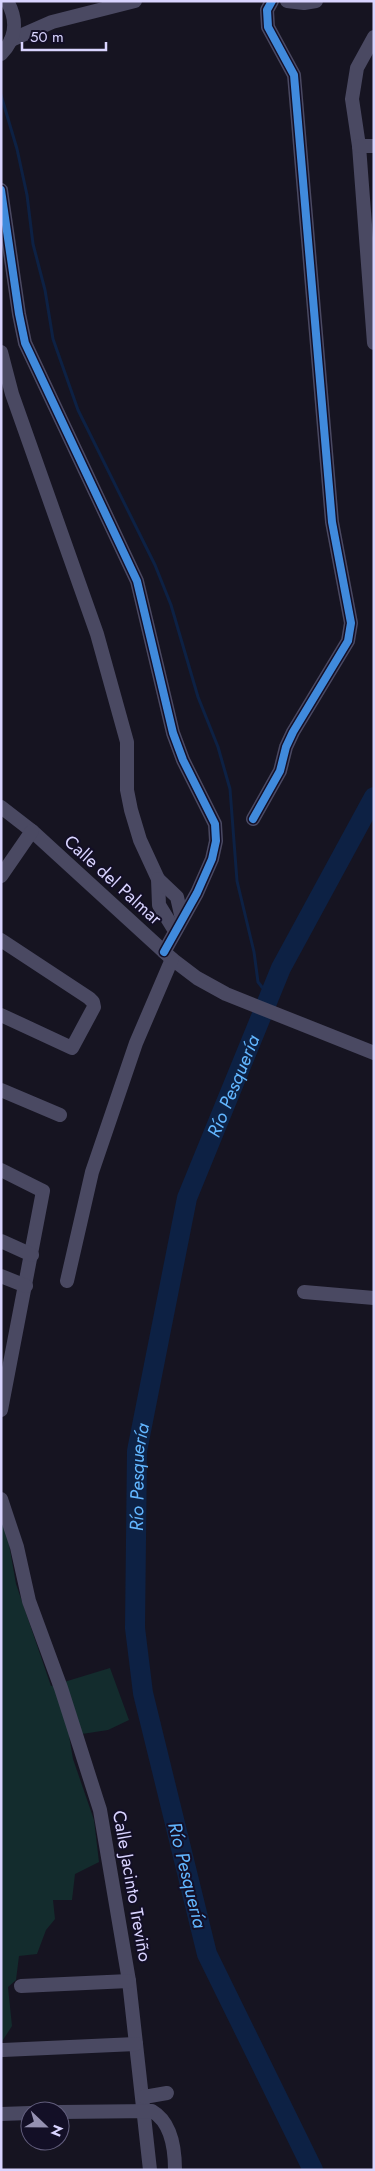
<svg xmlns="http://www.w3.org/2000/svg" width="375" height="2171" font-family="Jost,sans-serif">
	<rect width="100%" height="100%" fill="#161421"/>
	<!-- green -->
	<path fill="#132c2d" d="M1,1519L7,1533L16,1584L51,1686L110,1668L129,1720L108,1730L69,1736L73,1759L94,1820L99,1862L75,1874L72,1900H53L55,1919L46,1930L37,1954L19,1956L16,1980L8,1987L12,2026L1,2043Z"/>
	<g fill="none" stroke-linecap="round" stroke-linejoin="round">
		<!-- stream -->
		<path stroke="#0d2144" stroke-width="3" d="M1,95L17,149L27,195L33,244L45,290L53,339L78,410L155,565L171,605L198,697L218,747L230,789L237,881L254,952L258,982L269,996"/>
		<!-- river -->
		<path stroke="#0d2144" stroke-width="20" id="s1" d="M313,2170L207,1954L143,1693L135,1628L137,1451L187,1198L281,968L374,797"/>
		<!-- minor -->
		<g stroke="#4a4962" stroke-width="14">
			<path d="M287,1L304,3L316,1"/>
			<path d="M374,37L357,68L352,99L359,146L374,343"/>
			<path d="M11,40L52,22L135,1"/>
			<path d="M1,54C16,39 18,20 7,1"/>
			<path d="M359,146H374"/>
			<path d="M1,190L19,314L25,343L137,581L173,733L183,760L215,824L216,841L212,859L197,893L164,952"/>
			<path d="M1,352L12,394L97,634L127,742V790L131,810L140,840L158,879L159,905L175,931"/>
			<path d="M1,807L32,831L172,959L197,978L226,994L374,1053"/>
			<path d="M253,819L280,771L286,747L293,732L348,641L351,623L332,522L294,75L268,27L267,10L272,1"/>
			<path d="M1,876L32,831"/>
			<path d="M158,879L177,897L182,919"/>
			<path d="M1,940L89,998L93,1002L94,1007L72,1048L1,1015"/>
			<path d="M1,1090L60,1115"/>
			<path d="M1,1170L43,1191L1,1410"/>
			<path d="M1,1241L32,1255"/>
			<path d="M1,1276L26,1286"/>
			<path d="M67,1281L92,1172L136,1043L172,959"/>
			<path d="M304,1292L374,1298"/>
			<path d="M1,1499L17,1547L29,1601L61,1688L100,1810L129,1981L150,2170"/>
			<path d="M21,1986L129,1981"/>
			<path d="M3,2050L136,2044"/>
			<path d="M144,2097L167,2093"/>
			<path d="M60,2112L152,2111C171,2122 175,2149 175,2170"/>
			<path d="M1,2114L30,2113"/>
		</g>
		<defs>
			<g id="cycleway">
				<path d="M1,190L19,314L25,343L137,581L173,733L183,760L215,824L216,841L212,859L197,893L164,952"/>
				<path d="M253,819L280,771L286,747L293,732L348,641L351,623L332,522L294,75L268,27L267,10L272,1"/>
			</g>
		</defs>
		<!-- cycleway casing -->
		<use href="#cycleway" stroke="#130f26" stroke-width="11"/>
		<!-- cycleway -->
		<use href="#cycleway" stroke="#408adc" stroke-width="8"/>
	</g>
	<g text-anchor="middle" stroke-width="4" stroke-linejoin="round" paint-order="stroke">
		<!-- street labels -->
		<g font-size="18" fill="#d9d4ff" stroke="#130f26">
			<text transform="translate(113 880) rotate(42)" y="6">Calle del Palmar</text>
			<text transform="translate(132 1886) rotate(80)" y="6">Calle Jacinto Treviño</text>
		</g>
		<!-- water labels -->
		<g font-size="19" font-style="italic" fill="#62b6ff" stroke="#130f26">
			<text dy="7" stroke="none"><textPath href="#s1" startOffset="1131">Río Pesquería</textPath></text>
			<text dy="7" stroke="none"><textPath href="#s1" startOffset="726">Río Pesquería</textPath></text>
			<text transform="translate(188 1875) rotate(76)" y="7">Río Pesquería</text>
		</g>
	</g>
	<!-- border -->
	<rect width="375" height="2171" fill="none" stroke="#d9d4ff" stroke-width="5"/>
	<!-- north arrow -->
	<g transform="translate(45 2126) rotate(112)"><circle r="24" fill="#130f26" stroke="#625e7d"/>
	<path d="M0-4L9 19L0 12L-9 19Z" fill="#9591b1"/>
	<text y="-8" font-size="14" font-weight="bold" text-anchor="middle" fill="#d9d4ff">N</text>
	</g>
	<!-- scale -->
	<path d="M22 42v8h84v-8" fill="none" stroke="#d9d4ff" stroke-width="2.5"/>
	<text x="30" y="42" font-size="15" fill="#d9d4ff" stroke="#130f26" stroke-width="4" paint-order="stroke">50 m</text>
</svg>
